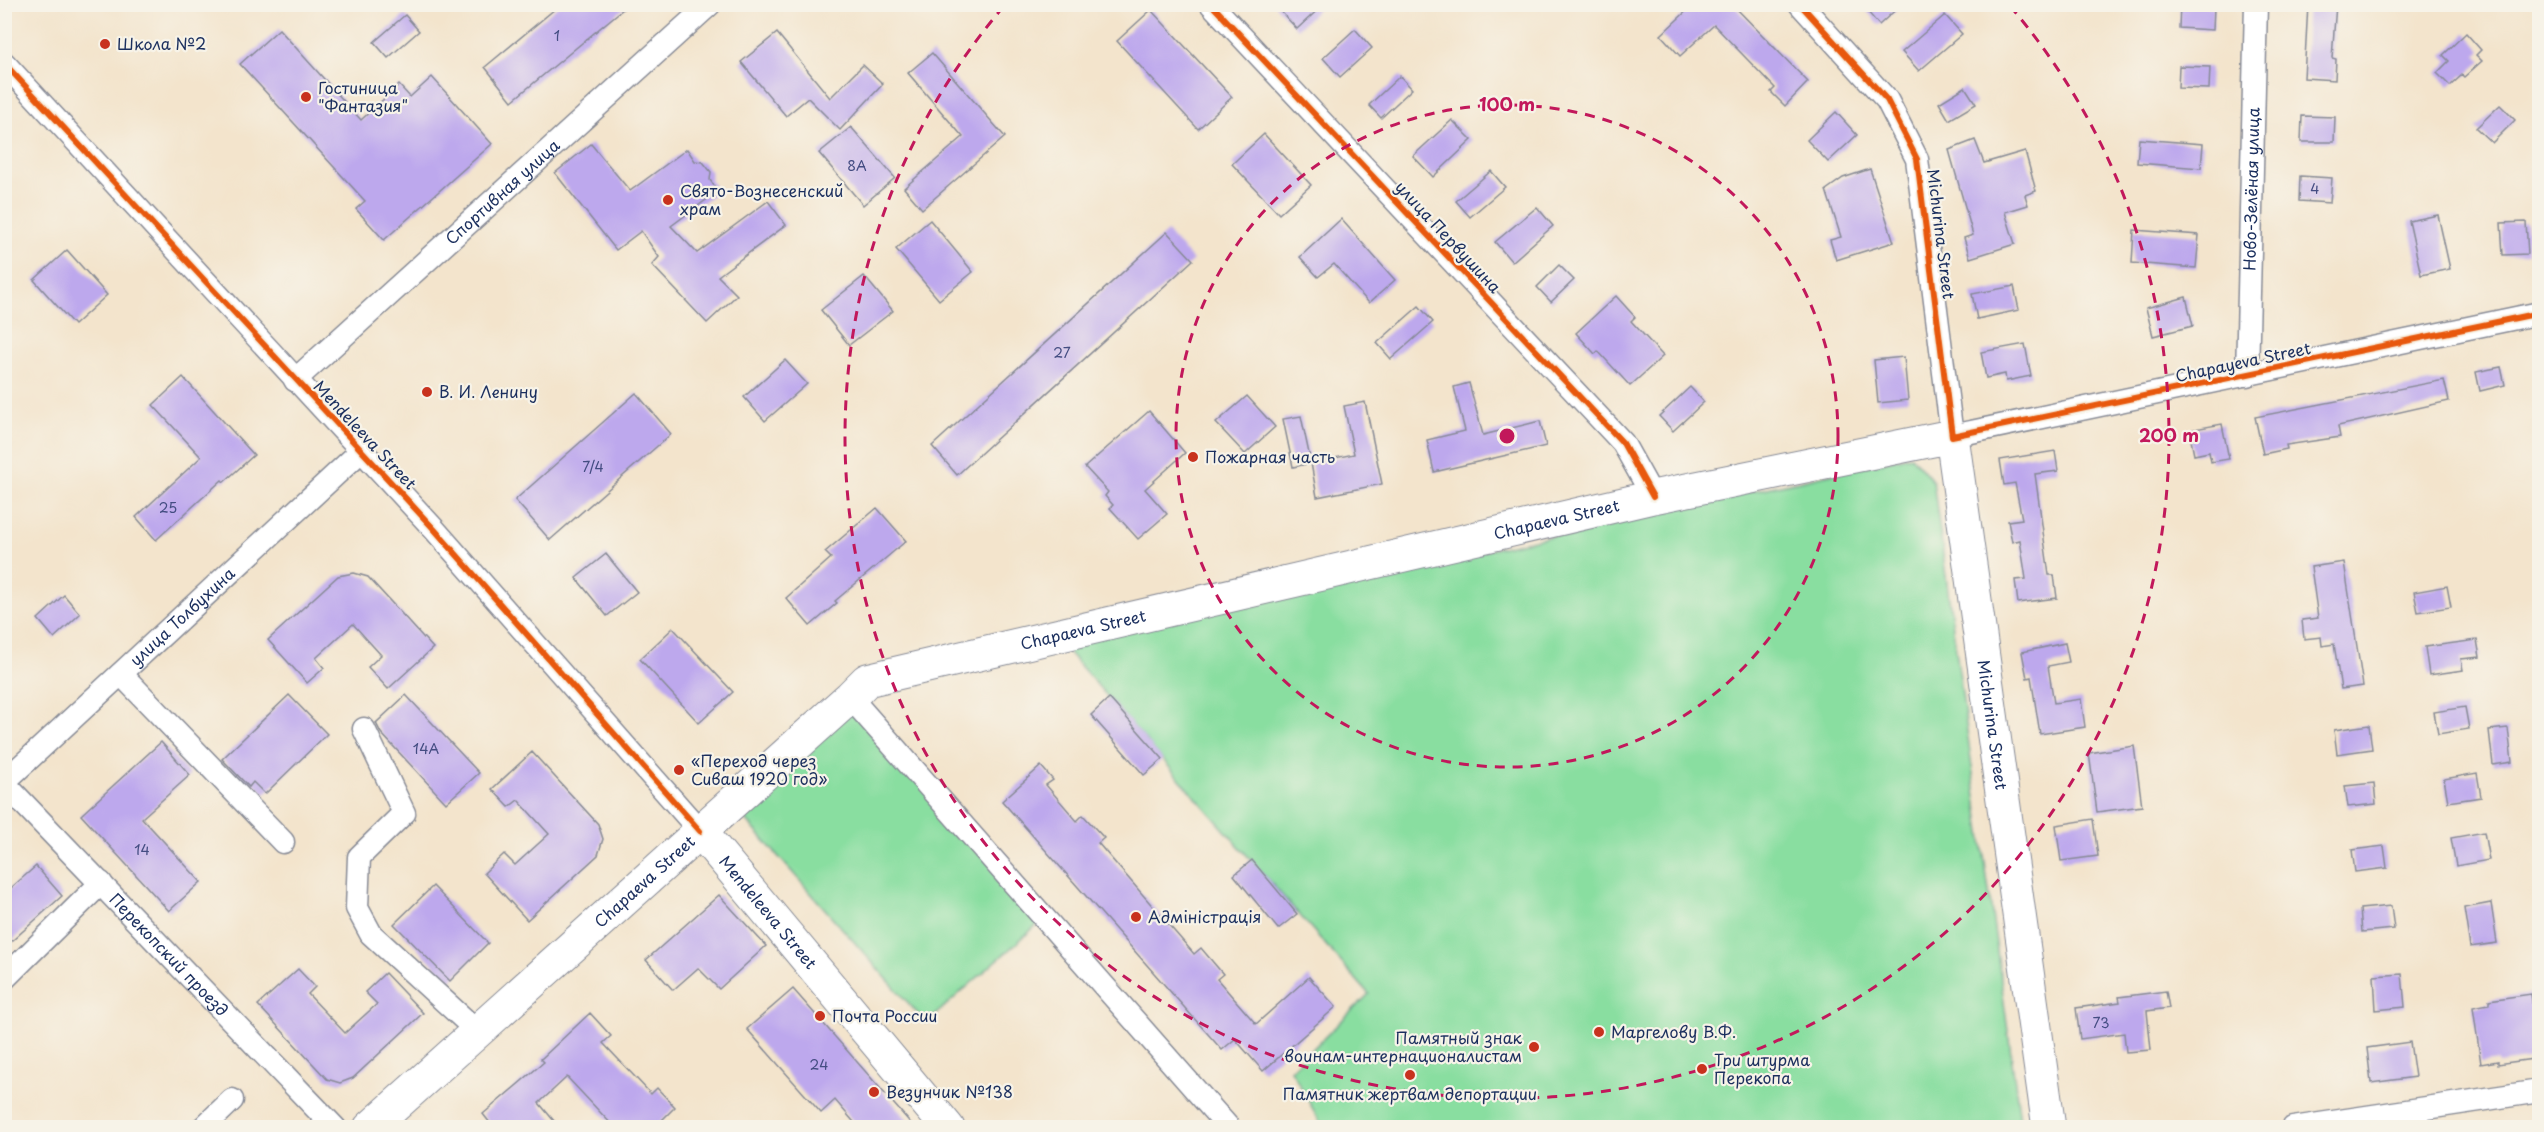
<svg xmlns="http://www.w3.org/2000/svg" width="2544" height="1132" font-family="'Playpen Sans',sans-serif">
	<rect width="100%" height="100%" fill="#f7f3e8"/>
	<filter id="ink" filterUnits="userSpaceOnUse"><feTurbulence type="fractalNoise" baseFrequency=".0167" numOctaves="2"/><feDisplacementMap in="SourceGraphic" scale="12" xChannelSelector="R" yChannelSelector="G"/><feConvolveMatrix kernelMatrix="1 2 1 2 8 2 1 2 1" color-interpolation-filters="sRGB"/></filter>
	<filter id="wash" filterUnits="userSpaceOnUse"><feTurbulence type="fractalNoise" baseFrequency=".008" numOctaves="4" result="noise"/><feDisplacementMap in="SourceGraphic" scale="24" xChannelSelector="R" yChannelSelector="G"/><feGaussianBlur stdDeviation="1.35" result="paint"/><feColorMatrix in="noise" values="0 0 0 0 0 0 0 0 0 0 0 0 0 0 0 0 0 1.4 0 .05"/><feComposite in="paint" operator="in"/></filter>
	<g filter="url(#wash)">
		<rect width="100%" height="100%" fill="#f3e4cc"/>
		<!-- green -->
		<g fill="#89dea0" stroke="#52867f" stroke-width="1.5">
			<path d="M1911,456L1933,481L2021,1127H1323L1291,1070L1369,994L1062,645Z"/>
			<path d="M850,697L1046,917L926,1023L731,803Z"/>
		</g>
		<g id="blocks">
			<!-- building -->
			<g fill="#bda8ed">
				<path d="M561,4H629L512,101L485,67Z"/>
				<path d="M1274,4H1324L1297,29Z"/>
				<path d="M1694,4H1732L1808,82L1785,106L1771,92L1775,88L1714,25L1680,56L1661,35Z"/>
				<path d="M1861,4H1902L1879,25Z"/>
				<path d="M2180,4L2214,7L2213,30L2179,28Z"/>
				<path d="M2308,4H2336L2332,58L2336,59L2335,80L2304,78Z"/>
				<path d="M1151,10L1232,97L1198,129L1117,41Z"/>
				<path d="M405,15L419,31L388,58L374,42Z"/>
				<path d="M1945,15L1962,34L1919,71L1902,52Z"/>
				<path d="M279,29L361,120L399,85L410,97L432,77L492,144L384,240L356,209L365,201L240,64Z"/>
				<path d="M1355,29L1372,48L1340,77L1323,58Z"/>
				<path d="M777,33L830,98L863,65L883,84L840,130L808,98L786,116L741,62Z"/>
				<path d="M2466,33L2481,50L2476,55L2482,61L2464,77L2462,75L2450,86L2437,73L2449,61L2443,55Z"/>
				<path d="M932,53L1005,137L922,209L904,188L963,137L908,73Z"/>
				<path d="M2179,66L2210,67L2209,89L2178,88Z"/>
				<path d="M1400,76L1412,89L1381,118L1369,105Z"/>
				<path d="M1965,87L1976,104L1949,120L1939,103Z"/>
				<path d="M2500,105L2515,120L2492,143L2476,128Z"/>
				<path d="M1836,112L1857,135L1828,162L1807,140Z"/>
				<path d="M2302,116L2335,117L2334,142H2301Z"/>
				<path d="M1452,120L1472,140L1433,177L1413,156Z"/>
				<path d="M851,127L895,178L863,205L819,153Z"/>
				<path d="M1264,134L1311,185L1279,214L1232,164Z"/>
				<path d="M2139,139L2203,144L2201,168L2137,163Z"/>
				<path d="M1975,140L1984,163L2025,151L2036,191L2025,195L2028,205L2005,212L2015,244L1970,258L1964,238L1973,235L1949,150Z"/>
				<path d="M591,144L630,191L687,149L695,161L703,162L711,172L710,180L718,191L671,226L697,253L768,201L786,225L718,276L737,295L707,323L652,265L659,257L641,231L616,250L555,173Z"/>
				<path d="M1870,169L1894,242L1836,260L1830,240L1841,237L1826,190L1843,178Z"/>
				<path d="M1491,171L1505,187L1470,217L1456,201Z"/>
				<path d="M2300,176L2332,178L2330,203L2299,201Z"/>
				<path d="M1537,207L1553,226L1512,262L1495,242Z"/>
				<path d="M2438,215L2450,269L2421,275L2409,221Z"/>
				<path d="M1341,219L1395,280L1369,303L1334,264L1318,277L1300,257Z"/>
				<path d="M930,220L973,272L939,300L896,249Z"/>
				<path d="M2526,222L2528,254L2503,255L2501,223Z"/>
				<path d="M2134,230L2199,235L2196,268L2132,263Z"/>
				<path d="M1167,232L1193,260L957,475L932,446Z"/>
				<path d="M67,250L107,295L74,325L34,280Z"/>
				<path d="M1559,265L1574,280L1551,302L1537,287Z"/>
				<path d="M864,276L893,311L849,345L821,310Z"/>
				<path d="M2014,286L2019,310L1977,319L1972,294Z"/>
				<path d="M1616,296L1635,317L1631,321L1663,356L1630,386L1598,351L1595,354L1576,333Z"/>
				<path d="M2186,297L2193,326L2153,336L2146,308Z"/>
				<path d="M1419,306L1433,322L1391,359L1377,343Z"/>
				<path d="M2025,344L2031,376L2006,381L2005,374L1986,378L1981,352Z"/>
				<path d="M1904,357L1908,400L1878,403L1874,360Z"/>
				<path d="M785,360L807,384L765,421L744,397Z"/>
				<path d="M2501,367L2505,385L2480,391L2476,372Z"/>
				<path d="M183,377L254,455L224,482L222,480L156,540L136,517L201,457L153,405Z"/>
				<path d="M2444,380L2449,401L2338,426L2340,437L2286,445L2287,449L2263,454L2255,417Z"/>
				<path d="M1469,383L1483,435L1540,421L1546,446L1434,472L1427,440L1465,431L1454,387Z"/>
				<path d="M1690,387L1704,402L1673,431L1659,416Z"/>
				<path d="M636,393L671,434L550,540L515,500Z"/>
				<path d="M1247,396L1275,427L1245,454L1216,423Z"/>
				<path d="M1365,402L1382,484L1317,497L1311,463L1354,454L1344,406Z"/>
				<path d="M1149,411L1185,453L1145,489L1167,514L1138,539L1110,508L1113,505L1105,496L1108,492L1085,467Z"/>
				<path d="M1301,416L1311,463L1293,467L1283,419Z"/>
				<path d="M2222,424L2229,459L2211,462L2209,452L2194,455L2189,430Z"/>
				<path d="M2055,451L2058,471L2035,474L2049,575H2054L2057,598L2018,603L2015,580L2026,579L2020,540L2012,542L2008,521L2022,519L2015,483L2004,485L2000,460Z"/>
				<path d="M877,508L906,541L835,601L837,603L810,626L786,598L831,558L825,552Z"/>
				<path d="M606,554L637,592L607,616L576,578Z"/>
				<path d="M2344,562L2363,686L2341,689L2334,644L2322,646L2321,637L2304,639L2302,620L2318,618L2311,567Z"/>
				<path d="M354,573L368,577L433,648L388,689L368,667L381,655L353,624L316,658L324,668L307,683L268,640L338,576Z"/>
				<path d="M2447,586L2451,607L2418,612L2414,592Z"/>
				<path d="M64,595L80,614L54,638L38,619Z"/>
				<path d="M673,628L733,692L699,723L640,659Z"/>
				<path d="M2477,640L2480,657L2461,659L2463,670L2429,675L2425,647Z"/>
				<path d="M2065,643L2069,662L2048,666L2054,703L2081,699L2085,727L2040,734L2031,677L2027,678L2022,652Z"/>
				<path d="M289,695L327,734L265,794L253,782L249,787L222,759Z"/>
				<path d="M406,695L479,773L446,803L381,733L376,723Z"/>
				<path d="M1109,698L1163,759L1144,775L1091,715Z"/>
				<path d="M2465,707L2469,729L2438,734L2434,712Z"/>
				<path d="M2369,725L2372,749L2337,754L2334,730Z"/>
				<path d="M2508,728L2512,762L2493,765L2489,730Z"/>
				<path d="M161,742L190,775L142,818L201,882L169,911L81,815Z"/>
				<path d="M2134,746L2142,806L2097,812L2089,753Z"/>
				<path d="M532,752L598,824L603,839L598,855L527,920L484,873L504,854L515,865L549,834L518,800L509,807L492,789Z"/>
				<path d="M1041,766L1053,780L1046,785L1077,821L1083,815L1104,838L1098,843L1194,954L1201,948L1223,974L1217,979L1256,1024L1309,977L1336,1007L1263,1071L1235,1039L1222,1050L1002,801Z"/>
				<path d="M2477,773L2481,797L2448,802L2444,779Z"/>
				<path d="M2374,783L2376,804L2348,807L2345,786Z"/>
				<path d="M2093,819L2098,856L2061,861L2056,825Z"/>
				<path d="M2484,832L2489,860L2456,866L2451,838Z"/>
				<path d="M2384,846L2387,868L2355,872L2352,850Z"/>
				<path d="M1252,860L1297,914L1278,929L1234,875Z"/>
				<path d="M36,866L62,896L4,948V894Z"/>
				<path d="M433,886L488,943L450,981L394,924Z"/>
				<path d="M719,895L766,946L719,989L698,968L673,990L646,960Z"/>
				<path d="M2491,903L2497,943L2470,947L2464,908Z"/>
				<path d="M2391,906L2394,929L2362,932L2360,909Z"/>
				<path d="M298,969L315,987L308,994L345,1033L377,1004L365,992L385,973L423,1013L353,1078L340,1083L327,1079L258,1005Z"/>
				<path d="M2402,974L2405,1007L2376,1010L2374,976Z"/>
				<path d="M793,989L915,1128H859L835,1100L821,1113L747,1029Z"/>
				<path d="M2166,991L2169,1008L2147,1011L2151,1050L2126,1052L2124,1033L2080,1039L2076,1008L2120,1002L2119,997Z"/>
				<path d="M2531,994L2540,1058L2498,1064V1061L2481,1064L2473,1007L2489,1004V1000Z"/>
				<path d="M590,1013L611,1036L603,1043L651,1094L657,1088L675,1107L654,1128H615L567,1077L539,1103L560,1128H494L483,1114L544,1062L541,1059Z"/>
				<path d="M2410,1042L2415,1077L2371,1083L2367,1048Z"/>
			</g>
		</g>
	</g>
	<g filter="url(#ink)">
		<use href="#blocks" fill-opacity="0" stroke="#878a95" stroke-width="1.5"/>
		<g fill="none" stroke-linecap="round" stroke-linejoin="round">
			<defs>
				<g id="street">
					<path d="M1211,4L1623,443L1653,497"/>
					<path d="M1800,4L1887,100L1917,159L1952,436L2540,313"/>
					<path d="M4,63L434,529L700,831"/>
					<path id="s1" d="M2247,375L2256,4"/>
					<path id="s2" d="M295,380L710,4"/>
					<path d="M121,674L283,842"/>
					<path d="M850,697L1229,1128"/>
					<path d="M364,729L404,813L359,857L357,908L371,934L477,1031"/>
					<path id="s3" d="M4,782L361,451"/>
					<path id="s4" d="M4,783L335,1128"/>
					<path d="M4,979L101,883"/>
					<path d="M203,1128L232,1100"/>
					<path d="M2293,1128L2540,1091"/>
				</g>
				<g id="secondary">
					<path id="s5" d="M700,831L948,1128"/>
					<path id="s6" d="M370,1128L850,697L867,680L1653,497L1952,436L2049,1128"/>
				</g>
			</defs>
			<!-- street casing -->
			<use href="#street" stroke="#878a95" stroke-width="25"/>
			<!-- secondary casing -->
			<use href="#secondary" stroke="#878a95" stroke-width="35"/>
			<!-- street -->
			<use href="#street" stroke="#fff" stroke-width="22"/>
			<!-- secondary -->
			<use href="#secondary" stroke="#fff" stroke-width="33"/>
			<defs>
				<g id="cycleway">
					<path d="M1211,4L1623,443L1653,497"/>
					<path d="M1800,4L1887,100L1917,159L1952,436L2540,313"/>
					<path d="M4,63L434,529L700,831"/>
				</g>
			</defs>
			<!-- cycleway casing -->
			<use href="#cycleway" stroke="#f7f3e8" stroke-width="10"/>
			<!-- cycleway -->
			<use href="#cycleway" stroke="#e8590c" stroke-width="6"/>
		</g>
	</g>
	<!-- distance rings -->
	<g fill="none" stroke="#c2185b" stroke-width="3" stroke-dasharray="10 8">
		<circle cx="1507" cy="436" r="331"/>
		<path d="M2010 6A662 662 0 1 1 1004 6"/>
	</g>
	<!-- markers -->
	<g fill="#c8321e" stroke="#f7f3e8" stroke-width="2">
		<circle cx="105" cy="44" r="6"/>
		<circle cx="306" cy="97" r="6"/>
		<circle cx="668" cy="200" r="6"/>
		<circle cx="427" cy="392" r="6"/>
		<circle cx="1193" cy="457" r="6"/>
		<circle cx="679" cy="770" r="6"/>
		<circle cx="1136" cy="917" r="6"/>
		<circle cx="820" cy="1016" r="6"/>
		<circle cx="1599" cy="1032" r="6"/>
		<circle cx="1534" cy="1047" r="6"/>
		<circle cx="1702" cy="1069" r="6"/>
		<circle cx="1410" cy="1075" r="6"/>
		<circle cx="874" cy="1092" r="6"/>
	</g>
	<g text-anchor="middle" stroke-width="4.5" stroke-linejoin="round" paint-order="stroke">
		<!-- number labels -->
		<g font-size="14" fill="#444d82">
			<text x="557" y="41">1</text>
			<text x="857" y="171">8А</text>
			<text x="2315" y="194">4</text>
			<text x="1062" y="358">27</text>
			<text x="593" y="472">7/4</text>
			<text x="168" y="513">25</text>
			<text x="426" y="754">14А</text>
			<text x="142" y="855">14</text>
			<text x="2101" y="1028">73</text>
			<text x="819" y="1070">24</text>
		</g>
		<!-- poi labels -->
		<g font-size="16" fill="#1b2f5e" stroke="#f7f3e8" text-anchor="start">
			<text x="117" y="50">Школа №2</text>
			<text x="318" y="94">Гостиница<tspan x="318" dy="18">"Фантазия"</tspan></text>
			<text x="680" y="197">Свято-Вознесенский<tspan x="680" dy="18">храм</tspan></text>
			<text x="439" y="398">В. И. Ленину</text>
			<text x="1205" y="463">Пожарная часть</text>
			<text x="691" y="767">«Переход через<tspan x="691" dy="18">Сиваш 1920 год»</tspan></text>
			<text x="1148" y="923">Адміністрація</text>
			<text x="832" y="1022">Почта России</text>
			<text x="1611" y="1038">Маргелову В.Ф.</text>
			<text x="1522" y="1044" text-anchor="end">Памятный знак<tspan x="1522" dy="18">воинам-интернационалистам</tspan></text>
			<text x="1714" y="1066">Три штурма<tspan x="1714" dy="18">Перекопа</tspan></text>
			<text x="886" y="1098">Везунчик №138</text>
			<text x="1410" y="1100" text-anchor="middle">Памятник жертвам депортации</text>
		</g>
		<!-- street labels -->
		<g font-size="16" fill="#1b2f5e" stroke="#f7f3e8">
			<text dy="6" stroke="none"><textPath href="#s1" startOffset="186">Ново-Зелёная улица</textPath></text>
			<text dy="6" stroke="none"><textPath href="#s2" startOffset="280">Спортивная улица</textPath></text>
			<text transform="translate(1941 234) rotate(83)" y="6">Michurina Street</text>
			<text transform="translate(1448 237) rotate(47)" y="6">улица Первушина</text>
			<text transform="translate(2243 362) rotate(-12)" y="6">Chapayeva Street</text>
			<text transform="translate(365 435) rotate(47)" y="6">Mendeleeva Street</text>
			<text dy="6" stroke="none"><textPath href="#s6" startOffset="1377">Chapaeva Street</textPath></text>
			<text dy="6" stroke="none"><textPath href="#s3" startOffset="243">улица Толбухина</textPath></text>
			<text dy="6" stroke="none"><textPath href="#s6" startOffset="891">Chapaeva Street</textPath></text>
			<text dy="6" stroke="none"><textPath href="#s6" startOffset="2073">Michurina Street</textPath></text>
			<text dy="6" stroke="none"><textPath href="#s6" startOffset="369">Chapaeva Street</textPath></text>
			<text dy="6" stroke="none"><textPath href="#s5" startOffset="106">Mendeleeva Street</textPath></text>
			<text dy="6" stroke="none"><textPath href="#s4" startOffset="238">Перекопский проезд</textPath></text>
		</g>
	</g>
	<circle cx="1507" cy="436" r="9" fill="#c2185b" stroke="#f7f3e8" stroke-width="3"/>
	<g font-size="18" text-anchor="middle" font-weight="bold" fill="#c2185b" stroke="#f7f3e8" stroke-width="4.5" stroke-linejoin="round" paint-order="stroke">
		<text x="1507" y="111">100 m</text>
		<text x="2169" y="442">200 m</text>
	</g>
	<!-- margin -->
	<rect width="2544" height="1132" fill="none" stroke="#f7f3e8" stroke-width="24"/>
</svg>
